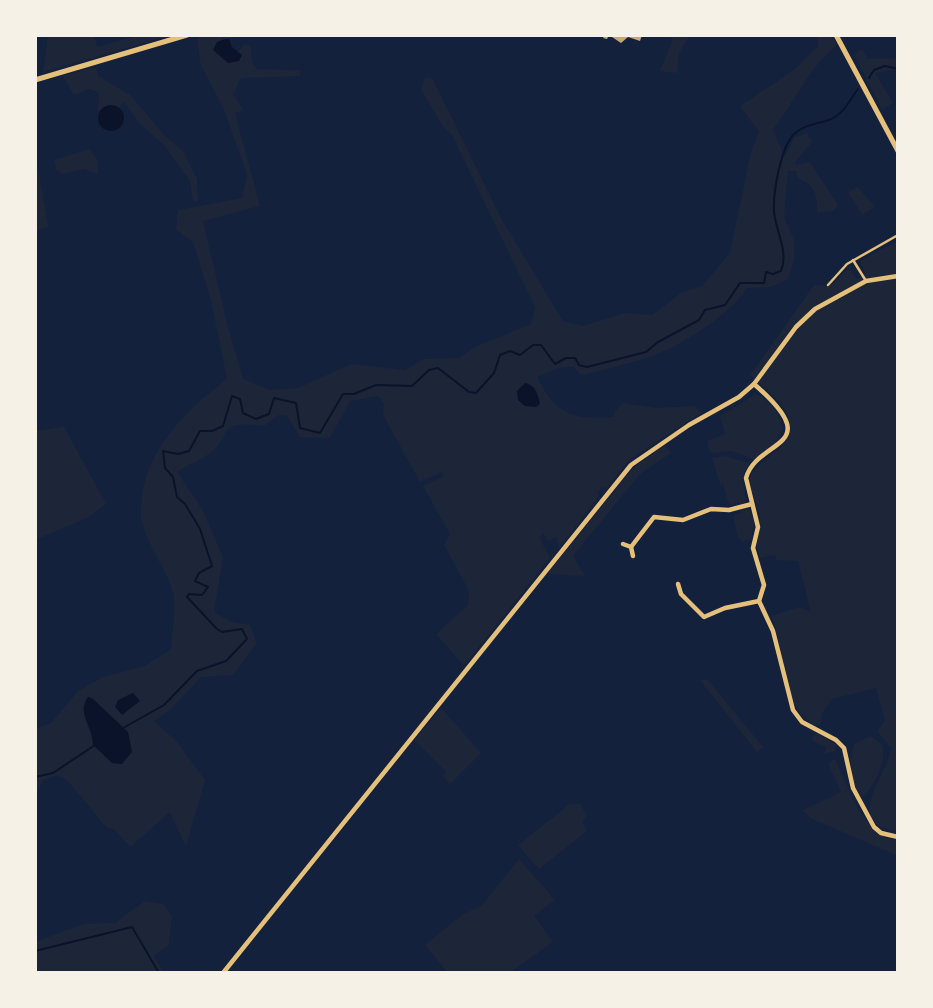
<svg xmlns="http://www.w3.org/2000/svg" width="933" height="1008" font-family="'PT Sans',sans-serif">
	<rect width="100%" height="100%" fill="#14213d"/>
	<!-- green -->
	<g fill="#1d2539" fill-rule="evenodd">
		<path d="M48,35H94L97,47L140,35H172L43,72Z"/>
		<path d="M208,35H240L217,42L242,55L238,52L245,44L251,47L252,62L257,69L300,70V76L241,78L233,94L244,111L235,113L260,206L203,221L227,323L243,379L269,390L298,388L351,364L405,370L424,359L459,358L475,347L531,324L535,307L452,135L443,127L421,89L425,77L432,78L502,220L563,321L583,326L625,313L652,315L681,293L702,286L730,253L751,152L759,132L740,106L795,69L818,46L816,35H830L838,44C809,67 795,101 773,130L785,157L794,138L807,133L812,142L795,162L796,165L810,162L838,205L834,211L818,213C815,192 819,189 797,177L796,171H788L784,218L794,239L795,258L788,279L771,287L747,288C735,311 680,346 655,355C632,363 606,369 582,375L573,367H561L537,377C557,415 572,420 614,417V412L623,403L656,408L696,406L701,413L629,460L606,489L602,487L598,492L599,496L559,548L556,537L548,541L543,533L539,537L550,558L464,666L436,634L468,605L469,591L444,545L450,534L423,486L444,476L442,472L420,482L383,415L384,403L378,396L350,401L330,438L300,437L287,416L279,415L264,426C211,419 236,437 206,456C197,462 186,466 177,472L203,511L223,557L214,612L231,622L250,625L257,643L233,675L201,677L170,710L154,721L177,742L205,780L186,847L170,812L130,847L114,829L106,827L68,781L57,775L43,780L35,795V729L51,723L78,691L103,677L145,666L171,649C172,632 177,607 172,590C166,568 142,537 141,515C139,456 183,412 227,379L211,300L193,242L176,230L178,210L242,198L247,174L223,107L201,66L197,39ZM92,698C109,718 124,725 132,752L93,745Z"/>
		<path d="M671,35H690L679,53L677,73L660,71L672,41Z"/>
		<path d="M862,49L868,59L898,58V69L875,73L893,103L882,109L854,55Z"/>
		<path d="M96,67L98,76L130,95L164,135L184,152L197,179L198,201H193L190,181L165,146L140,124L124,102L118,108L108,106L98,111L99,92L89,89L74,95L63,76Z"/>
		<path d="M90,149L98,161V174L84,169L63,174L56,170L54,160Z"/>
		<path d="M37,162L48,226L35,232V163Z"/>
		<path d="M858,187L875,207L862,215L848,192Z"/>
		<path d="M898,241V830C883,832 867,821 870,805C872,786 888,769 891,748L877,731L885,721L876,688L832,699L821,715V724L816,726C779,706 786,652 771,616L799,607L811,612L798,561L777,560L775,555L760,558L757,545L760,515L749,483C752,469 759,465 769,457C813,425 779,400 750,375L814,285L831,286L849,268L857,279L865,274L860,261Z"/>
		<path d="M756,394C771,400 779,413 783,428L775,444L755,460L732,451L710,453L707,441L725,434L720,416Z"/>
		<path d="M64,427L106,504L87,518L35,540V431Z"/>
		<path d="M665,445L671,453L640,474L573,556L585,576L547,574L633,468Z"/>
		<path d="M724,456L749,463L742,478L746,500L741,505L739,502L729,505L723,483L720,484L712,458Z"/>
		<path d="M742,509L750,510L755,522L751,539L742,542L738,537L733,516L742,512Z"/>
		<path d="M707,679L763,747L757,752L700,680Z"/>
		<path d="M441,708L481,753L450,784L443,776L446,772L414,740Z"/>
		<path d="M815,733L836,744L835,751L824,754L826,747L811,740Z"/>
		<path d="M871,736L883,746C885,764 875,784 863,797C850,784 848,762 854,744Z"/>
		<path d="M835,759C848,786 864,838 898,840V856L810,818L803,810L841,792L828,763Z"/>
		<path d="M570,804H581L586,816L582,822L587,831L539,869L518,845Z"/>
		<path d="M519,859L555,900L534,916L553,942L509,973H448L425,945L462,915L481,906Z"/>
		<path d="M145,901L163,904L172,916L169,945L154,956L164,973H35V942L83,924L115,923Z"/>
	</g>
	<!-- water -->
	<g fill="#0b132b">
		<path d="M225,39H229L232,47L242,55L239,61L228,63L213,50L217,42Z"/>
		<circle cx="111" cy="118" r="13"/>
		<path d="M525,383C535,385 538,394 540,404L536,407L525,406L518,400L517,391Z"/>
		<path d="M133,693L140,701L122,715L115,707L118,700Z"/>
		<path d="M88,697L92,698L128,732L132,752L122,764L112,763L93,745C93,727 76,712 88,697Z"/>
	</g>
	<g fill="none" stroke-linecap="round" stroke-linejoin="round">
		<!-- stream -->
		<g stroke="#0b132b" stroke-width="2">
			<path d="M869,78L874,70L885,66L898,69"/>
			<path d="M123,728L164,705L197,671L226,661L247,639L242,629L222,632L217,629L187,597L189,594L202,595L208,587L195,581L199,573L212,566L200,529L185,504L177,497L173,477L165,468L163,451L178,454L189,451L200,431H212L223,426L232,396L240,399L243,413L256,419L269,414L274,398L296,403L300,428L320,433L343,394H354L376,385L412,386L429,370L438,368L469,392L476,393L494,373L500,355L510,351L520,355L533,345H541L555,364L566,358H575L579,365L587,367L646,352L658,342L699,320L705,310L725,305L740,283H764L766,272L773,274L781,271C789,252 776,232 774,212C773,193 780,149 794,134C803,125 817,124 829,120C844,114 849,101 858,89"/>
			<path d="M35,777L53,773L95,745"/>
			<path d="M35,951L132,927L159,973"/>
		</g>
	</g>
	<!-- building -->
	<path fill="#c6a872" d="M605,35H642L640,41L628,37L621,43L609,35L607,39L603,38Z"/>
	<g fill="none" stroke-linecap="round" stroke-linejoin="round">
		<!-- service -->
		<g stroke="#e5c07b" stroke-width="2.5">
			<path d="M853,260L866,281"/>
			<path d="M828,285L847,264L898,235"/>
		</g>
		<!-- minor -->
		<g stroke="#e5c07b" stroke-width="4.5">
			<path d="M754,384C829,449 757,438 746,478L758,527L753,548L764,585L759,601L773,631L793,710L802,722L836,740L844,748L853,788L874,827L881,833L898,837"/>
			<path d="M623,544L631,547L633,556"/>
			<path d="M631,547L654,517L683,520L711,509L729,510L752,504"/>
			<path d="M678,584L681,594L704,617L725,608L759,601"/>
			<path d="M223,973L631,465L689,425L739,397L754,384L796,327L815,309L866,281L898,276"/>
		</g>
		<!-- tertiary -->
		<g stroke="#e5c07b" stroke-width="5">
			<path d="M836,35L898,151"/>
			<path d="M35,80L187,35"/>
		</g>
	</g>
	<!-- border -->
	<rect width="933" height="1008" fill="none" stroke="#f6f1e7" stroke-width="74"/>
</svg>
